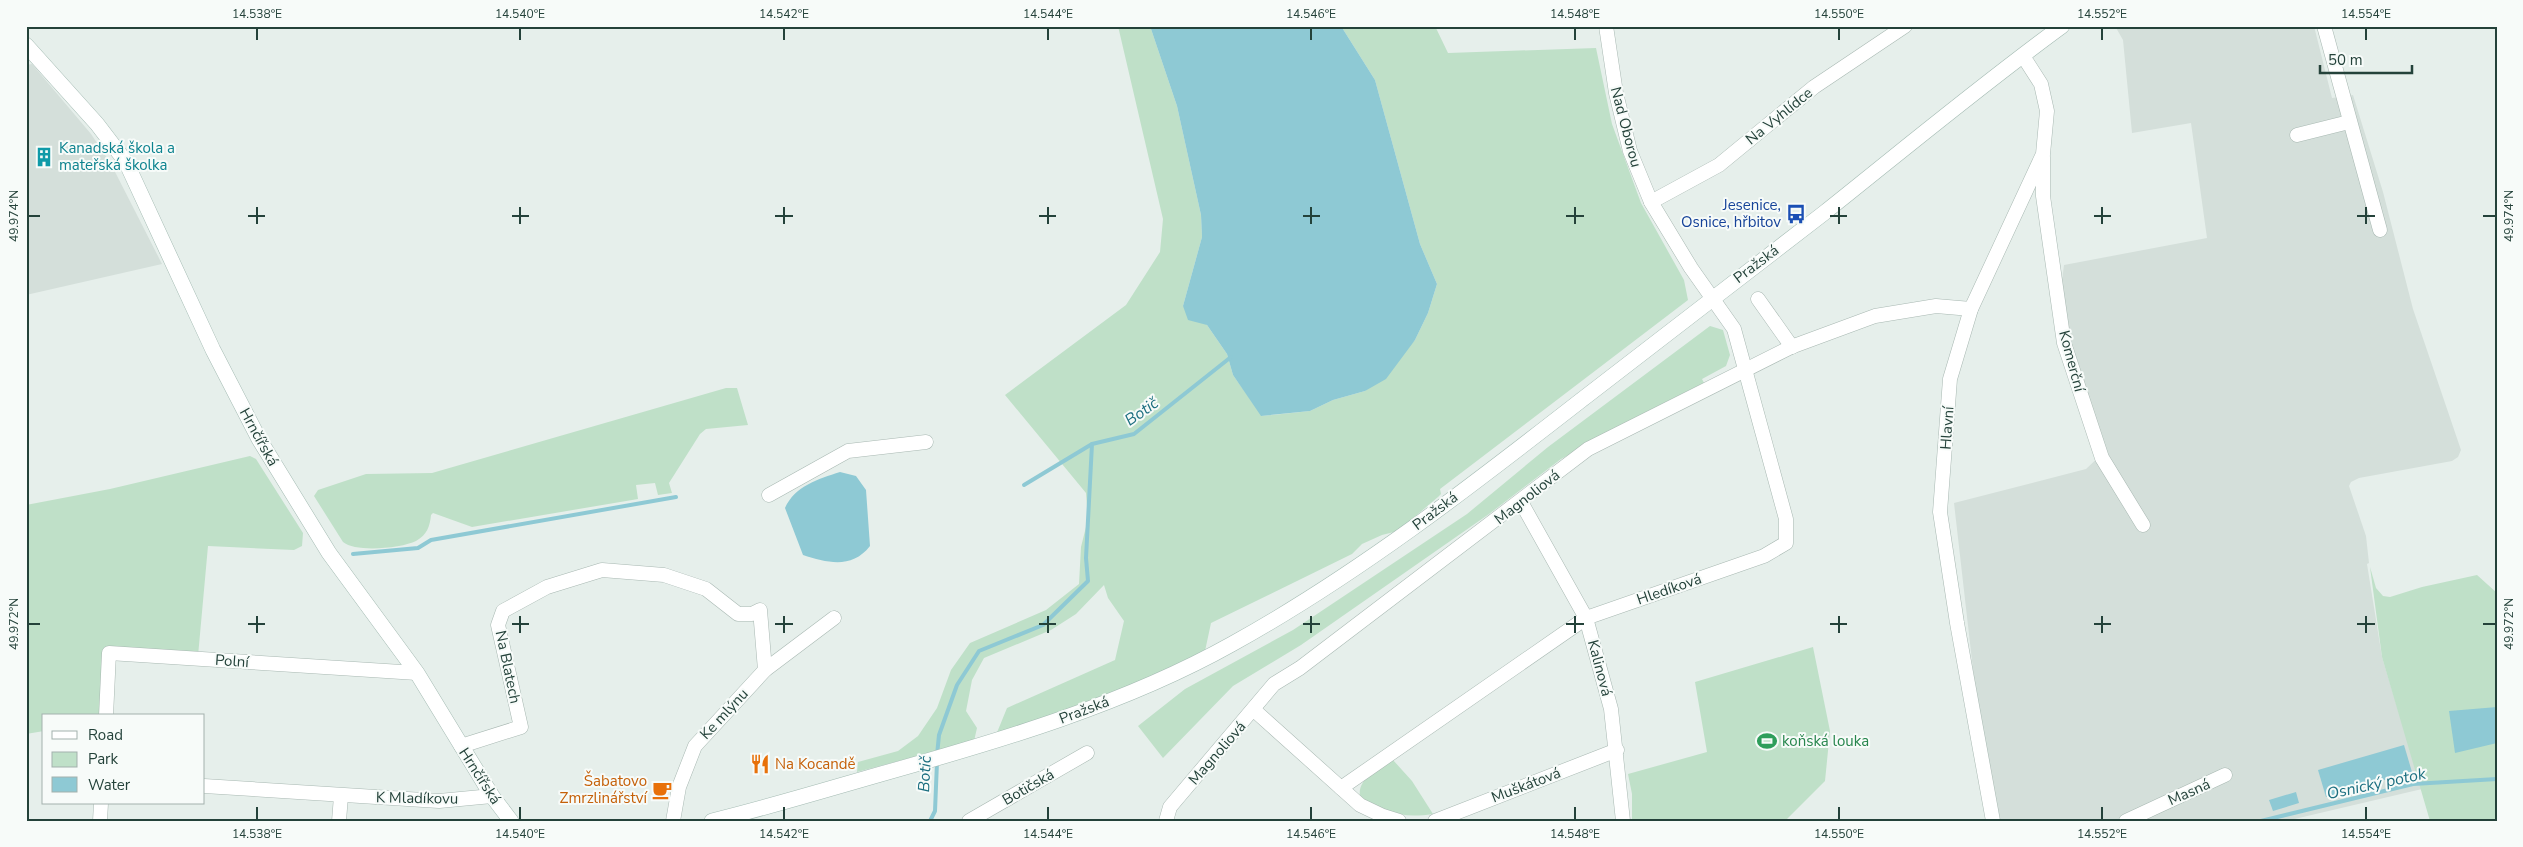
<svg xmlns="http://www.w3.org/2000/svg" width="2523" height="847" font-family="'Nunito Sans',sans-serif">
	<rect width="100%" height="100%" fill="#e6efeb"/>
	<!-- built -->
	<g fill="#d4dfda">
		<path d="M2115,26H2314L2332,98L2353,95L2383,192L2413,309L2461,450L2458,457L2452,461L2359,478L2351,482L2349,486L2366,536L2369,563L2367,564L2382,657L2422,789L2286,821H1999L1974,678L1954,503L2086,469L2105,451L2071,348L2060,296L2064,265L2207,238L2191,123L2132,133L2123,40Z"/>
		<path d="M32,64L91,134L111,164L162,264L26,295V65Z"/>
	</g>
	<!-- green -->
	<g fill="#bfe0c8">
		<path d="M1118,26H1150L1177,106L1201,215L1202,237L1183,306L1207,325L1227,354L1233,375L1262,416L1310,411L1333,400L1365,391L1415,340L1428,313L1437,284L1420,244L1375,80L1341,26H1435L1448,53L1596,48L1612,124L1641,203L1684,280L1688,300L1440,489L1441,494L1438,497L1398,531L1382,535L1362,544L1352,554L1211,623L1205,651L1118,691L996,735L1007,708L1115,660L1124,621L1108,598L1104,585L1076,614L1051,630L984,658L972,680L966,711L977,728L974,741L857,772L858,762L898,751L918,736L937,708L951,670L970,643L1046,610L1079,584L1081,547L1088,519L1086,493L1005,395L1126,305L1160,252L1163,219Z"/>
		<path d="M1710,326L1723,330L1730,355L1726,366L1702,379L1704,383L1561,459L1489,514L1301,645L1233,686L1163,758L1138,726L1185,689L1293,630L1467,514L1548,447Z"/>
		<path d="M726,388H737L748,425L706,429L700,434L669,483L672,493L658,495L655,483L636,485L638,499L472,527L433,513L431,515C430,526 427,535 416,541C402,548 356,553 343,542L314,496L318,490L366,474L432,473Z"/>
		<path d="M250,456L256,459L303,533L302,546L294,550L208,546L198,656L115,649L103,716H44V731L26,734V505L110,489Z"/>
		<path d="M2370,567L2376,588L2383,596L2390,597L2422,587L2477,575L2497,593V819L2430,821L2382,657Z"/>
		<path d="M1813,647L1830,731L1825,781L1785,821H1632V794L1628,774L1707,752L1695,682Z"/>
		<path d="M1393,760L1412,781L1433,814C1400,819 1388,812 1360,797C1357,778 1379,769 1393,760Z"/>
	</g>
	<!-- water -->
	<g fill="#8ec9d4">
		<path d="M1150,26H1341L1375,80L1420,244L1437,284L1428,313L1415,340L1386,379L1365,391L1333,400L1310,411L1261,416L1233,375L1227,354L1207,325L1188,320L1183,306L1202,237L1201,215L1177,106Z"/>
		<path d="M840,472L856,476L866,490L870,546C852,569 828,563 803,555L785,508C795,486 818,479 840,472Z"/>
		<path d="M2497,707V743L2455,753L2449,711Z"/>
		<path d="M2404,745L2412,772L2326,797L2318,770Z"/>
		<path d="M2296,792L2299,803L2273,811L2269,800Z"/>
	</g>
	<g fill="none" stroke-linecap="round" stroke-linejoin="round">
		<!-- stream -->
		<g stroke="#8ec9d4" stroke-width="4">
			<path d="M1024,485L1092,444"/>
			<path d="M353,554L418,548L431,540L676,497"/>
			<path d="M937,755L939,735L957,685L979,651L1043,625L1088,581L1086,558L1092,444L1134,434L1231,357"/>
			<path d="M930,821L935,811L937,762"/>
			<path d="M2261,821L2413,784L2497,779"/>
		</g>
		<defs>
			<g id="street">
				<path d="M2324,26L2380,230"/>
				<path d="M2297,135L2349,122"/>
				<path d="M2043,157V196L2064,343L2102,458L2143,525"/>
				<path d="M1651,202L1719,165L1814,87L1905,26"/>
				<path d="M1758,299L1792,347"/>
				<path d="M769,495L848,451L926,442"/>
				<path d="M1521,502L1586,618L1611,709L1623,821"/>
				<path d="M1254,710L1360,805L1383,816L1399,821"/>
				<path d="M106,716L109,653L417,673"/>
				<path d="M461,746L521,727L498,625L503,611L547,587L602,570L664,575L706,589L738,614H752L760,610L765,670"/>
				<path d="M204,786L439,801L492,796"/>
				<path d="M1341,788L1586,618L1764,556L1786,543V519L1734,329L1691,268L1651,202L1630,151L1616,93L1606,26"/>
				<path d="M100,821L101,803"/>
				<path d="M339,821L341,796"/>
				<path d="M673,821L679,787L695,746L765,670L834,618"/>
				<path d="M969,821L1087,753"/>
				<path d="M1166,821L1170,807L1274,684L1300,668L1588,449L1791,347L1875,316L1936,306L1971,309"/>
				<path d="M1435,821L1617,750"/>
				<path d="M1993,821L1957,623L1940,512L1950,379L1971,309L2043,154L2047,111L2041,84L2023,56"/>
				<path d="M2126,821L2225,775"/>
			</g>
			<g id="secondary">
				<path d="M26,45L97,124L126,162L213,350L259,439L329,553L417,673L492,796L511,821"/>
				<path d="M712,821C769,807 825,790 881,774C999,741 1125,704 1232,644C1357,575 1471,486 1584,398C1664,336 1744,275 1824,213C1903,150 1980,86 2062,26"/>
			</g>
		</defs>
		<!-- street casing -->
		<use href="#street" stroke="#a8b8b2" stroke-width="15"/>
		<!-- secondary casing -->
		<use href="#secondary" stroke="#a4bbb3" stroke-width="16"/>
		<!-- street -->
		<use href="#street" stroke="#fff" stroke-width="14"/>
		<!-- secondary -->
		<use href="#secondary" stroke="#fff" stroke-width="15"/>
	</g>
	<!-- ticks -->
	<path fill="none" stroke="#24423a" stroke-width="2" d="M257,28V40M520,28V40M784,28V40M1048,28V40M1311,28V40M1575,28V40M1839,28V40M2102,28V40M2366,28V40M257,207V224M520,207V224M784,207V224M1048,207V224M1311,207V224M1575,207V224M1839,207V224M2102,207V224M2366,207V224M28,216H40M248,216H265M512,216H529M775,216H793M1039,216H1056M1303,216H1320M1566,216H1584M1830,216H1847M2094,216H2111M2357,216H2375M2483,216H2496M257,616V633M520,616V633M784,616V633M1048,616V633M1311,616V633M1575,616V633M1839,616V633M2102,616V633M2366,616V633M28,624H40M248,624H265M512,624H529M775,624H793M1039,624H1056M1303,624H1320M1566,624H1584M1830,624H1847M2094,624H2111M2357,624H2375M2483,624H2496M257,807V820M520,807V820M784,807V820M1048,807V820M1311,807V820M1575,807V820M1839,807V820M2102,807V820M2366,807V820"/>
	<!-- icons -->
	<defs>
		<symbol id="building-bare" viewBox="-9 -9 18 18"><path d="M-4-6H4V6H1V3H-1V6H-4ZM-2.5-4.3h1.7v1.8h-1.7ZM.8-4.3h1.7v1.8H.8ZM-2.5-1h1.7V.8h-1.7ZM.8-1h1.7V.8H.8Z" fill="#0f9aa8" stroke="#f7fbf9" stroke-width="2.5" paint-order="stroke"/></symbol>
		<symbol id="bus-bare" viewBox="-9 -9 18 18"><path d="M-5-6H5V4H4V6H2V4H-2V6H-4V4H-5ZM-3.5-4V0h7V-4ZM-3.5 1.2v1.5H-2V1.2ZM2 1.2v1.5H3.5V1.2Z" fill="#1a4fb4" stroke="#f7fbf9" stroke-width="2.5" paint-order="stroke"/></symbol>
		<symbol id="stadium-bare" viewBox="-9 -9 18 18"><path d="M0-5a6.5 5 0 1 0 0 10a6.5 5 0 1 0 0-10ZM-3.5-1.8h7v3.6h-7Z" fill="#2e9e5b" stroke="#f7fbf9" stroke-width="2.5" paint-order="stroke"/></symbol>
		<symbol id="restaurant-bare" viewBox="-9 -9 18 18"><path d="M-5-6h1v4h1v-4h1v4h1v-4h1v5L-1.5 .5V6h-2V.5L-5-1ZM5-6V6H3V1.5H1.5Q1.5-4 5-6Z" fill="#e8710a" stroke="#f7fbf9" stroke-width="2.5" paint-order="stroke"/></symbol>
		<symbol id="cafe-bare" viewBox="-9 -9 18 18"><path d="M-5.5-4.5H6V0H3Q3 3.5 0 3.5H-2.5Q-5.5 3.5-5.5 0ZM3-3.2v2h1.7v-2ZM-6 4.5H4V6H-6Z" fill="#e8710a" stroke="#f7fbf9" stroke-width="2.5" paint-order="stroke"/></symbol>
	</defs>
	<g fill-rule="evenodd">
		<use href="#building-bare" x="30" y="143" width="28" height="28"/>
		<use href="#bus-bare" x="1782" y="200" width="28" height="28"/>
		<use href="#stadium-bare" x="1753" y="727" width="28" height="28"/>
		<use href="#restaurant-bare" x="746" y="750" width="28" height="28"/>
		<use href="#cafe-bare" x="648" y="776" width="28" height="28"/>
	</g>
	<g text-anchor="middle" stroke-width="4" stroke-linejoin="round" paint-order="stroke">
		<!-- street labels -->
		<g font-size="15" fill="#24423a" stroke="#f7fbf9">
			<text transform="translate(1779 116) rotate(-39)" y="5">Na Vyhlídce</text>
			<text transform="translate(1626 127) rotate(75)" y="5">Nad Oborou</text>
			<text transform="translate(1756 264) rotate(-37)" y="5">Pražská</text>
			<text transform="translate(2072 361) rotate(75)" y="5">Komerční</text>
			<text transform="translate(1947 428) rotate(-86)" y="5">Hlavní</text>
			<text transform="translate(259 437) rotate(61)" y="5">Hrnčířská</text>
			<text transform="translate(1527 497) rotate(-38)" y="5">Magnoliová</text>
			<text transform="translate(1435 511) rotate(-37)" y="5">Pražská</text>
			<text transform="translate(1669 589) rotate(-19)" y="5">Hledíková</text>
			<text transform="translate(232 661) rotate(4)" y="5">Polní</text>
			<text transform="translate(508 667) rotate(78)" y="5">Na Blatech</text>
			<text transform="translate(1600 668) rotate(75)" y="5">Kalinová</text>
			<text transform="translate(1084 710) rotate(-21)" y="5">Pražská</text>
			<text transform="translate(724 714) rotate(-47)" y="5">Ke mlýnu</text>
			<text transform="translate(1217 753) rotate(-49)" y="5">Magnoliová</text>
			<text transform="translate(480 776) rotate(57)" y="5">Hrnčířská</text>
			<text transform="translate(1526 785) rotate(-21)" y="5">Muškátová</text>
			<text transform="translate(1028 787) rotate(-30)" y="5">Botičská</text>
			<text transform="translate(2189 792) rotate(-24)" y="5">Masná</text>
			<text transform="translate(417 798) rotate(1)" y="5">K Mladíkovu</text>
		</g>
		<!-- culture labels -->
		<g font-size="15" fill="#0d838f" stroke="#f7fbf9" text-anchor="start">
			<text x="59" y="153">Kanadská škola a<tspan x="59" dy="17">mateřská školka</tspan></text>
		</g>
		<!-- transit labels -->
		<g font-size="15" fill="#164399" stroke="#f7fbf9" text-anchor="end">
			<text x="1781" y="210">Jesenice,<tspan x="1781" dy="17">Osnice, hřbitov</tspan></text>
		</g>
		<!-- leisure labels -->
		<g font-size="15" fill="#27864d" stroke="#f7fbf9" text-anchor="start">
			<text x="1782" y="746">koňská louka</text>
		</g>
		<!-- food labels -->
		<g font-size="15" fill="#c56008" stroke="#f7fbf9" text-anchor="start">
			<text x="775" y="769">Na Kocandě</text>
			<text x="647" y="786" text-anchor="end">Šabatovo<tspan x="647" dy="17">Zmrzlinářství</tspan></text>
		</g>
		<!-- water labels -->
		<g font-size="16" font-style="italic" fill="#1c6f80" stroke="#f7fbf9">
			<text transform="translate(1141 411) rotate(-35)" y="6">Botič</text>
			<text transform="translate(924 774) rotate(-87)" y="6">Botič</text>
			<text transform="translate(2376 783) rotate(-12)" y="6">Osnický potok</text>
		</g>
	</g>
	<!-- border -->
	<rect width="2523" height="847" fill="none" stroke="#f7fbf9" stroke-width="55"/>
	<!-- legend -->
	<rect x="42" y="714" width="162" height="90" fill="#f7fbf9" stroke="#a3b1ad"/>
	<rect x="52" y="731" width="25" height="8" fill="#ffffff" stroke="#a3b1ad"/>
	<text x="88" y="740" font-size="15" fill="#24423a">Road</text>
	<rect x="52" y="752" width="25" height="15" fill="#bfe0c8" stroke="#a3b1ad"/>
	<text x="88" y="764" font-size="15" fill="#24423a">Park</text>
	<rect x="52" y="777" width="25" height="15" fill="#8ec9d4" stroke="#a3b1ad"/>
	<text x="88" y="790" font-size="15" fill="#24423a">Water</text>
	<!-- scale -->
	<path d="M2320 65v8h92v-8" fill="none" stroke="#24423a" stroke-width="2.5"/>
	<text x="2328" y="65" font-size="15" fill="#24423a" stroke="#f7fbf9" stroke-width="4" paint-order="stroke">50 m</text>
	<rect x="28" y="28" width="2468" height="792" fill="none" stroke="#24423a" stroke-width="2"/>
	<g font-size="12" text-anchor="middle" fill="#24423a">
		<text x="257" y="18">14.538°E</text>
		<text x="520" y="18">14.540°E</text>
		<text x="784" y="18">14.542°E</text>
		<text x="1048" y="18">14.544°E</text>
		<text x="1311" y="18">14.546°E</text>
		<text x="1575" y="18">14.548°E</text>
		<text x="1839" y="18">14.550°E</text>
		<text x="2102" y="18">14.552°E</text>
		<text x="2366" y="18">14.554°E</text>
		<text transform="translate(14 216) rotate(-90)" y="4">49.974°N</text>
		<text transform="translate(2509 216) rotate(-90)" y="4">49.974°N</text>
		<text transform="translate(14 624) rotate(-90)" y="4">49.972°N</text>
		<text transform="translate(2509 624) rotate(-90)" y="4">49.972°N</text>
		<text x="257" y="838">14.538°E</text>
		<text x="520" y="838">14.540°E</text>
		<text x="784" y="838">14.542°E</text>
		<text x="1048" y="838">14.544°E</text>
		<text x="1311" y="838">14.546°E</text>
		<text x="1575" y="838">14.548°E</text>
		<text x="1839" y="838">14.550°E</text>
		<text x="2102" y="838">14.552°E</text>
		<text x="2366" y="838">14.554°E</text>
	</g>
</svg>
